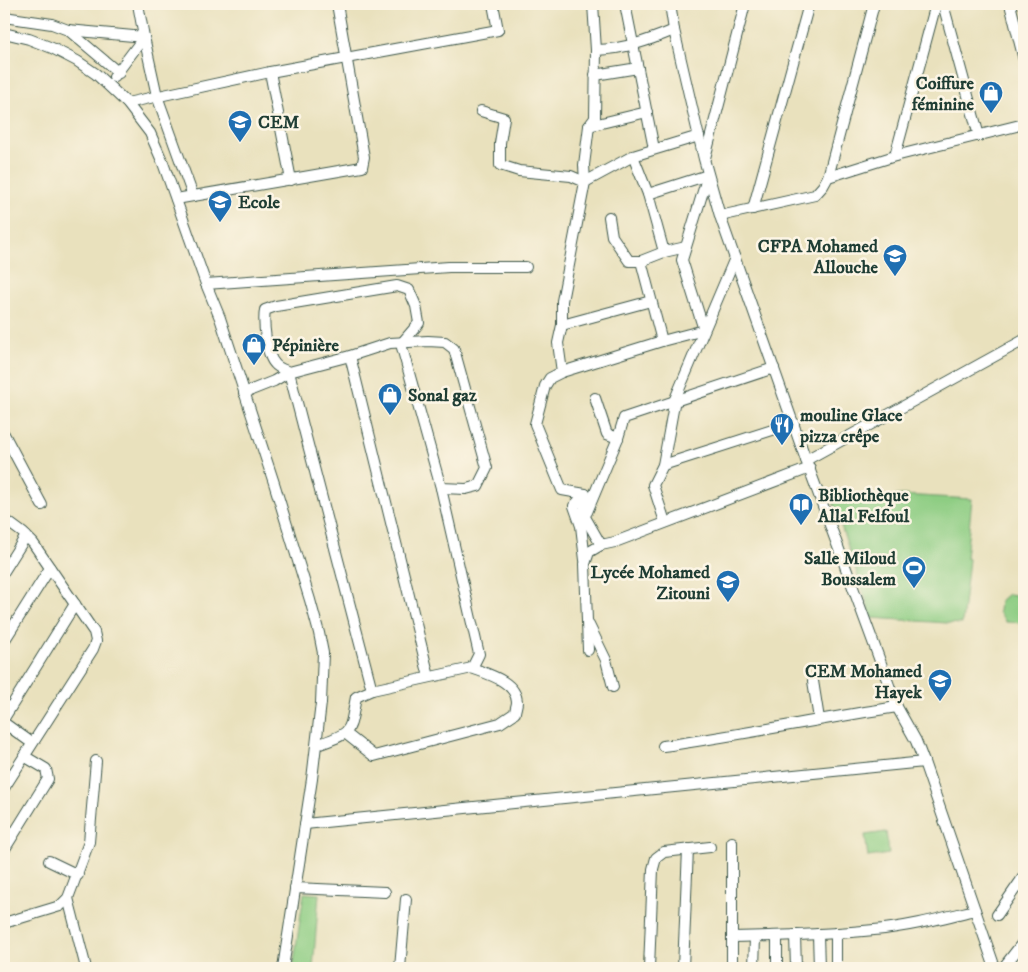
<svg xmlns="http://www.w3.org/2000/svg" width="1028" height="972" font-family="'IM FELL DW Pica',serif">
	<rect width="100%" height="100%" fill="#fcf5e5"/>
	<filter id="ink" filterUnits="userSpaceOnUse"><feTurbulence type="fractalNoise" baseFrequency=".02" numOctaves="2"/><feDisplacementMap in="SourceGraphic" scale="10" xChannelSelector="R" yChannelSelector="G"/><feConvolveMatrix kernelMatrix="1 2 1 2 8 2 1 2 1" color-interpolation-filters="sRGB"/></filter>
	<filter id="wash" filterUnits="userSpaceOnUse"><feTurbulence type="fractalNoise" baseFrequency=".0096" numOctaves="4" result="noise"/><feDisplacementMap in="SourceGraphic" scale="20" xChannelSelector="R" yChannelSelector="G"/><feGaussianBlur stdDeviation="1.12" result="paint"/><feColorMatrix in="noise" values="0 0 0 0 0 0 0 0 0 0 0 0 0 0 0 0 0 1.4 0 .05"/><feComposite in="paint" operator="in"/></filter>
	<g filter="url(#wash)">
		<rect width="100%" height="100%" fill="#e9e1bd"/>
		<!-- green -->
		<g fill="#8ecd83" stroke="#56855c">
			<path d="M903,495L972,499L966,558L969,559L962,624L872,618L832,499Z"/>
			<path d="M1008,594L1024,596V623L1006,622L999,612L1000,601Z"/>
			<path d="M886,832L889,854L868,857L865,835Z"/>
			<path d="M304,893L319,894L313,968H293Z"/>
		</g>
	</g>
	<g filter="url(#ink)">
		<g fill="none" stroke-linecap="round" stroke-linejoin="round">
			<defs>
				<g id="minor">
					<path d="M593,4L596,50"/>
					<path d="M625,4L654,149"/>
					<path d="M670,4L674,30L704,159L720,216L806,460L897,707L916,741L924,762L995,968"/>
					<path d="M943,4L979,136"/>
					<path d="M1010,4L1024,60"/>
					<path d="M4,17L52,24L68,30L119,73"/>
					<path d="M68,30L144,37L157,96L193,196"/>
					<path d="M674,30C648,41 624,49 596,50L595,118L589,126L584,165L585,182L562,301V325L558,343L562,372L550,378L545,386L535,424L562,490L585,494V517L601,545L615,542L810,468"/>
					<path d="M4,33L29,39L52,48L77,61L96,74L127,103L150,133L163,163L206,284L220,318L274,483L310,600L319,633L323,653L321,703L312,779L283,968"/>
					<path d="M270,72L291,180"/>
					<path d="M595,75L638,68"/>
					<path d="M114,77L144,37L138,4"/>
					<path d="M127,103L270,72L498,30L493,4"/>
					<path d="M481,111L504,118L500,143V165L519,171L571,176L585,182L633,156L699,136"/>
					<path d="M589,126L647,112"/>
					<path d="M633,156L648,194L664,252"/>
					<path d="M895,156L936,4"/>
					<path d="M705,158L745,4"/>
					<path d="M828,177L874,4"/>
					<path d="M648,194L708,175"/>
					<path d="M176,199L362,167L364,157L337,4"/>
					<path d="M753,209L809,4"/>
					<path d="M720,216L815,195L823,186L828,177L895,156L1024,124"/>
					<path d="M609,217L612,236L629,261H641"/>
					<path d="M206,284L449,267H526"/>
					<path d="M397,286L409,290L416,306L419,323L401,344L441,488L479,654L472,668L372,690L289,372C285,370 278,368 275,364C266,355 263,322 265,310L276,306Z"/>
					<path d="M562,325L651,301"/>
					<path d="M662,341L641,261L664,252L686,247"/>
					<path d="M350,356L429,677"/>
					<path d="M562,372L662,341L704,330L682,260L708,175"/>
					<path d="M244,393L274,381L289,372L350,356L390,343L428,341L445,342L454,349L487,468L478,486L466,489L441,488"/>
					<path d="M595,398L607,434L618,438"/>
					<path d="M4,434L42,505"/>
					<path d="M806,460L1024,340"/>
					<path d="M663,465L794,423"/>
					<path d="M585,494L574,506L581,526L585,560"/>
					<path d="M587,512L618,438L624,418L774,368"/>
					<path d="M4,519L23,533L33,543L94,632L96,641L93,649L4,788"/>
					<path d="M665,522L653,485L663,465L675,399L735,258"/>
					<path d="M4,571L26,536"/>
					<path d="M589,625L606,660L613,687"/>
					<path d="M4,641L50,568"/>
					<path d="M588,650L585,564L589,552L601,545"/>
					<path d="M813,681L819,719"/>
					<path d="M4,718L75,604"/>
					<path d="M4,723L32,743"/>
					<path d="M345,733L374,756L500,723L515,713C515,710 517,705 517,702C516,681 487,674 472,668"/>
					<path d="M317,745C354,732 349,733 356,697L372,690"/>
					<path d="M663,746C741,735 818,719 897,707"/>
					<path d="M305,824L924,762"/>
					<path d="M732,842V968"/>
					<path d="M4,850L48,779L46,769L24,756"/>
					<path d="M49,861L78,875"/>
					<path d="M295,888L385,892"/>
					<path d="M68,898L86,968"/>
					<path d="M997,915L1024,876"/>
					<path d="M4,923L60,906L68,898L89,842L96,761"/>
					<path d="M836,933V968"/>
					<path d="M818,934L819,968"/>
					<path d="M795,935L796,968"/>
					<path d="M777,936V968"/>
					<path d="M732,937C779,936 827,935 874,930C908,927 942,918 975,910"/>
					<path d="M400,968L406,899"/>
					<path d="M649,968L653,869L656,858L664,852L710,847"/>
					<path d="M683,968L688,849"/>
					<path d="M754,968L755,937"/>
					<path d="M1003,968L1024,941"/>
				</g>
			</defs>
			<!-- minor casing -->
			<use href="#minor" stroke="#3d5649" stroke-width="12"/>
			<!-- minor -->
			<use href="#minor" stroke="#fff" stroke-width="10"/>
		</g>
	</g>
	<!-- icons -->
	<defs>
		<symbol id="shop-pin" viewBox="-11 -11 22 30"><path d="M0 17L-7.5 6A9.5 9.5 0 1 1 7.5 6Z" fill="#1f6fb2" stroke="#fcf5e5"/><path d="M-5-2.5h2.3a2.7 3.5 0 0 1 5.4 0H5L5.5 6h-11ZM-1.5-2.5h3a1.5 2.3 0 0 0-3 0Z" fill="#fff"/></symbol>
		<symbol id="school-pin" viewBox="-11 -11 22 30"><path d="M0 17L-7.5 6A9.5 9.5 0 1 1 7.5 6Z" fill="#1f6fb2" stroke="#fcf5e5"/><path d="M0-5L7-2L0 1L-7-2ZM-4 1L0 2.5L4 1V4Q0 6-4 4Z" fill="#fff"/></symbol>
		<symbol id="university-pin" viewBox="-11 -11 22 30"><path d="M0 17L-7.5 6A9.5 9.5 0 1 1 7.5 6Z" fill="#1f6fb2" stroke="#fcf5e5"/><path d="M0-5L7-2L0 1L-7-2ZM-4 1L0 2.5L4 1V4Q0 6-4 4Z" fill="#fff"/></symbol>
		<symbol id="restaurant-pin" viewBox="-11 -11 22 30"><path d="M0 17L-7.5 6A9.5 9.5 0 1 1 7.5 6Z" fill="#1f6fb2" stroke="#fcf5e5"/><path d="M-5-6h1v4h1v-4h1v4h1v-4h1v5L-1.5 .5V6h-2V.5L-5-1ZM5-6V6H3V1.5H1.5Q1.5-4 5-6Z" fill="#fff"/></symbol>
		<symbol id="library-pin" viewBox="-11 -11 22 30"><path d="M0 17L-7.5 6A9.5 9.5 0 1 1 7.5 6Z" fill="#1f6fb2" stroke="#fcf5e5"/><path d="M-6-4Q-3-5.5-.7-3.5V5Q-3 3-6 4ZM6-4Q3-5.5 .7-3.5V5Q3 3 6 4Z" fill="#fff"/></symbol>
		<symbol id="stadium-pin" viewBox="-11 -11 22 30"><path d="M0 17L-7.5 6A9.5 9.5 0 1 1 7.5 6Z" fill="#1f6fb2" stroke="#fcf5e5"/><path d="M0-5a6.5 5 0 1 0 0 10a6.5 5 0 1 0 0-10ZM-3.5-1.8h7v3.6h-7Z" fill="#fff"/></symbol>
	</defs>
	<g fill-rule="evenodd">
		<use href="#shop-pin" x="977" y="79" width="28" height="38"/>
		<use href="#school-pin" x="226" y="108" width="28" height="38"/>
		<use href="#school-pin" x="206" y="188" width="28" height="38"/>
		<use href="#university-pin" x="881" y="242" width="28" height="38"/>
		<use href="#shop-pin" x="240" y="331" width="28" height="38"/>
		<use href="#shop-pin" x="376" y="381" width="28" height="38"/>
		<use href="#restaurant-pin" x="768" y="411" width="28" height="38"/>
		<use href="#library-pin" x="787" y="491" width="28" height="38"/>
		<use href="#stadium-pin" x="900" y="554" width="28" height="38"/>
		<use href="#school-pin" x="714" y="568" width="28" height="38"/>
		<use href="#school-pin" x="926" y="667" width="28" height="38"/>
	</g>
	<g text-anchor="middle" stroke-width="5" stroke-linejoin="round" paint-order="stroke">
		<!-- poi labels -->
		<g font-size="18" font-weight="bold" fill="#1f3d34" stroke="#fcf5e5" text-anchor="start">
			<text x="974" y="89" text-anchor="end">Coiffure<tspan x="974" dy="21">féminine</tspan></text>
			<text x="258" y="128">CEM</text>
			<text x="238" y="208">Ecole</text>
			<text x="878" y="252" text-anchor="end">CFPA Mohamed<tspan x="878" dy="21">Allouche</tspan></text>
			<text x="272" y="351">Pépinière</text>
			<text x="408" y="401">Sonal gaz</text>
			<text x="800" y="421">mouline Glace<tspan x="800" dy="21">pizza crêpe</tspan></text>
			<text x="818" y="501">Bibliothèque<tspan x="818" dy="21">Allal Felfoul</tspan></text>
			<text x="896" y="564" text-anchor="end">Salle Miloud<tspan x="896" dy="21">Boussalem</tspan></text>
			<text x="710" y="578" text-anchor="end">Lycée Mohamed<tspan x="710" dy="21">Zitouni</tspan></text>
			<text x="922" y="677" text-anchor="end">CEM Mohamed<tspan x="922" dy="21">Hayek</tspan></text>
		</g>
	</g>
	<!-- margin -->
	<rect width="1028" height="972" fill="none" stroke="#fcf5e5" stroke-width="20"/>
</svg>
